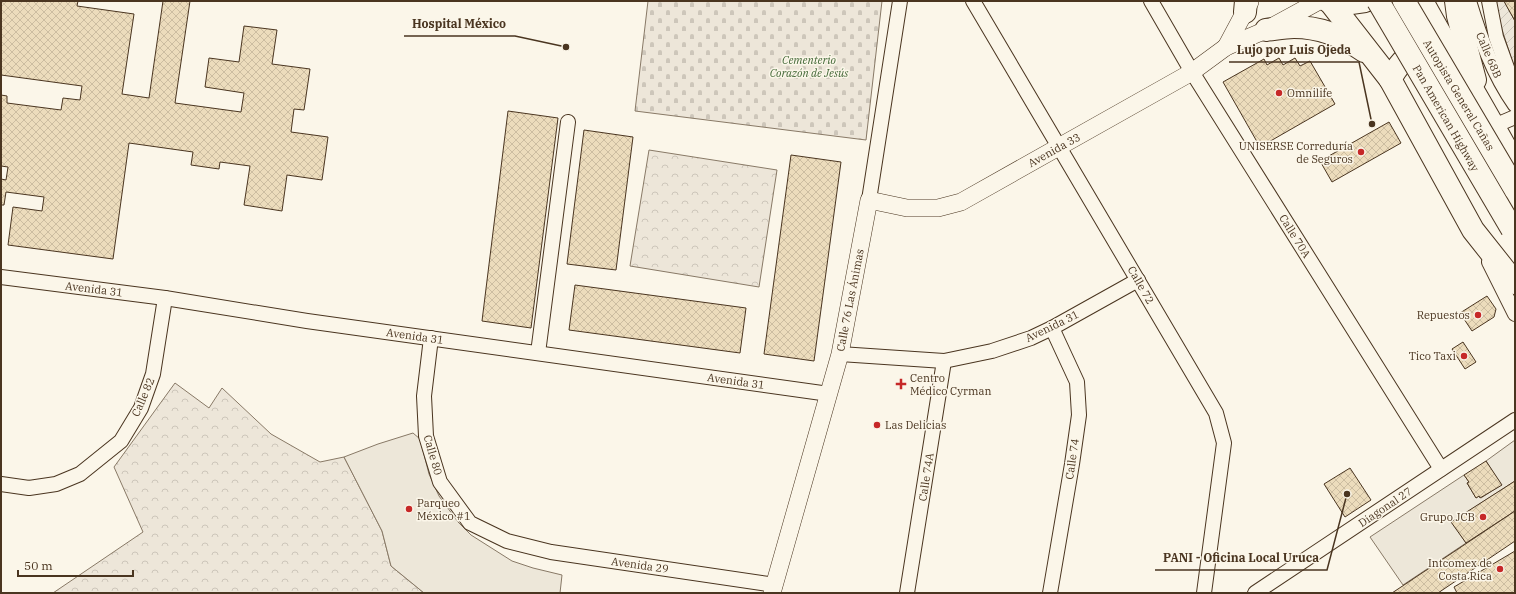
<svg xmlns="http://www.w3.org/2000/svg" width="1516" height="594" font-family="'IBM Plex Serif',serif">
	<defs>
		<pattern id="forest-crowns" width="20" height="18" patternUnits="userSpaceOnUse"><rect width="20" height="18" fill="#ede6d9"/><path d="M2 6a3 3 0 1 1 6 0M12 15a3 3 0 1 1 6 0" fill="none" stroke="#cdc6ba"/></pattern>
		<pattern id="cemetery-stones" width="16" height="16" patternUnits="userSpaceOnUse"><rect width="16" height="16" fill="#ede6d9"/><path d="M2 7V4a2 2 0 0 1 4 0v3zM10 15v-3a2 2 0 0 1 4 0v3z" fill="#cdc6ba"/></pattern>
		<pattern id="garden-furrows" width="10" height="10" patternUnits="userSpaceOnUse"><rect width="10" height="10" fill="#ede6d9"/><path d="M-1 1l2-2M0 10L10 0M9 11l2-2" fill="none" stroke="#cdc6ba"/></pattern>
		<pattern id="building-cross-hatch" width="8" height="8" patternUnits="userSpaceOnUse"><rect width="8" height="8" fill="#ecdcbc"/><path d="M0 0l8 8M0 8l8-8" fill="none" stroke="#ccbda1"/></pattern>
	</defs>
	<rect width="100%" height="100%" fill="#fbf6e9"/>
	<!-- forest -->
	<g fill="url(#forest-crowns)" stroke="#887966">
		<path d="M649,150L777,170L759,287L630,266Z"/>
		<path d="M175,383L209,408L222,388L271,434L320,462L344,457L382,531L391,566L424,593H53L143,532L114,467Z"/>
	</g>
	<!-- cemetery -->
	<path fill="url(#cemetery-stones)" stroke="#887966" d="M648,1H882L866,140L635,111Z"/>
	<!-- garden -->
	<path fill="url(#garden-furrows)" stroke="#887966" d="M1496,1H1504L1515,21V70L1499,20Z"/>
	<!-- parking -->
	<g fill="#ede7d9" stroke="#887966">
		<path d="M413,433L420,439L429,474L439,496L458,522L471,535L512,561L533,568L562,575L560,593H424L391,566L382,531L344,457L378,444Z"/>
		<path d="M1515,440V481L1452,522L1466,543L1403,585L1370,537L1464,475L1469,482L1467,483L1476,498L1479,496L1481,498L1501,485L1486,461Z"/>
	</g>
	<!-- building -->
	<g fill="url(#building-cross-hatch)" stroke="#4a3520">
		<path d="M1,1H78L77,6L134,14L122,94L149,98L163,1H190L175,103L241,112L244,93L205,87L209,58L239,62L244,26L277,30L272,64L310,69L304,110L294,109L291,132L328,137L322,180L287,175L282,211L244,205L250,166L220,162L219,169L191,165L193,152L129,143L113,259L8,245L13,207L42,211L44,197L6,192L4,205H1V179L6,180L8,167L1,166V95L7,96V103L61,110L63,98L80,100L82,86L1,75Z"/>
		<path d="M1504,1H1515V21L1506,5Z"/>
		<path d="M1279,58L1283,65L1295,58L1300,66L1310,61L1335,104L1260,147L1223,82L1264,59L1267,65Z"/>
		<path d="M508,111L558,118L531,328L482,321Z"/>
		<path d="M1389,122L1401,143L1332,182L1320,161Z"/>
		<path d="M584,130L633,137L616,270L567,264Z"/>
		<path d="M791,155L841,162L814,361L764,354Z"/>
		<path d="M575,285L746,308L740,353L569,330Z"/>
		<path d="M1487,296L1496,309L1494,317L1472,331L1460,313Z"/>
		<path d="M1463,342L1476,362L1465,369L1452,349Z"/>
		<path d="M1486,461L1502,485L1480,498L1479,496L1476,498L1467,483L1469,482L1464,475Z"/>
		<path d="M1350,468L1371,500L1345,517L1324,484Z"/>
		<path d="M1515,481V511L1466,543L1451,522Z"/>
		<path d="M1515,511V541L1438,593H1392Z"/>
		<path d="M1515,551V593H1457L1454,587Z"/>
	</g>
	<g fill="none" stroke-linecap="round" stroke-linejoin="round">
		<defs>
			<g id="minor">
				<path d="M973,1L1216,413L1224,443L1204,593"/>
				<path d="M1151,1L1192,72L1441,469"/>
				<path d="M1469,1C1480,37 1493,74 1515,105"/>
				<path d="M1489,1L1496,37L1515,90"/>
				<path d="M1494,126L1515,117"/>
				<path d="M869,200L900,1"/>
				<path d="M1489,262L1515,314"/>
				<path d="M1,277L165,298L307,321L829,394"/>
				<path d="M431,338L424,396L426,436L440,482L470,523L507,541L551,552L775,585"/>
				<path d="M538,353L568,122"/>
				<path d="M840,354L944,361L992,351L1031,338L1052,328L1138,280"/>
				<path d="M1,484L29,488L56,484L80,474L121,441L141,408L153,374L165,298"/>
				<path d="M907,593L944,361"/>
				<path d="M1050,593L1072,464L1079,415L1077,382L1052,328"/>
				<path d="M1255,593L1515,420"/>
			</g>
			<g id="tertiary">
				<path d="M1226,47L1250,2"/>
				<path d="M772,593L840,354L869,200L907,208H938L961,202L1192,72L1226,47L1266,30L1319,1"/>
			</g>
			<path id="primary" d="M1328,1L1344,4L1365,1"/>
			<g id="trunk">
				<path d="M1422,1C1452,56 1485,109 1515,165"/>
				<path d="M1456,1L1458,16L1475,80"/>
				<path d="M1330,2L1390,79L1473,230L1515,283"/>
				<path d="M1245,12L1246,1"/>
				<path d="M1266,30C1275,29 1285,27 1294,27C1319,27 1344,37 1364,51"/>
				<path d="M1390,79C1406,52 1418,44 1449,52"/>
			</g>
		</defs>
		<!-- minor casing -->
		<use href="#minor" stroke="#4a3520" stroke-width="16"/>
		<!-- tertiary casing -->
		<use href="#tertiary" stroke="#4a3520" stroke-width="18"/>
		<!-- primary casing -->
		<use href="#primary" stroke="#4a3520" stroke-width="24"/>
		<!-- trunk casing -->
		<use href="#trunk" stroke="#4a3520" stroke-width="24"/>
		<!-- minor -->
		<use href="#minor" stroke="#fbf6e9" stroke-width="14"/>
		<!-- tertiary -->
		<use href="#tertiary" stroke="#fbf6e9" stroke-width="17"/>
		<!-- primary -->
		<use href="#primary" stroke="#fbf6e9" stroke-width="22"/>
		<!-- trunk -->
		<use href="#trunk" stroke="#fbf6e9" stroke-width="22"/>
		<defs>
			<g id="trunk-bridge">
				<path d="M1378,1L1512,229"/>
				<path d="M1404,1L1515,189"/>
			</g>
		</defs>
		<!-- trunk-bridge casing -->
		<use href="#trunk-bridge" stroke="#4a3520" stroke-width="24" stroke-linecap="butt"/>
		<!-- trunk-bridge -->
		<use href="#trunk-bridge" stroke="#fbf6e9" stroke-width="22"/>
	</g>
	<!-- markers -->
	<g fill="#c62828" stroke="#fbf6e9" stroke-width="1.5">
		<circle cx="1279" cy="93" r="4"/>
		<circle cx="1361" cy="152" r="4"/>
		<circle cx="1478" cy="315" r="4"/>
		<circle cx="1464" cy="356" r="4"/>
		<path d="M899 378h4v4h4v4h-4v4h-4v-4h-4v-4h4z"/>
		<circle cx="877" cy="425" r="4"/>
		<circle cx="409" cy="509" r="4"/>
		<circle cx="1483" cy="517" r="4"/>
		<circle cx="1500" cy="569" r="4"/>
	</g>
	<g text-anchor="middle" stroke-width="3" stroke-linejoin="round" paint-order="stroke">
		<!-- street labels -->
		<g font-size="11" fill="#4a3520" stroke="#fbf6e9">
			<text transform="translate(1489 55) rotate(67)" y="4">Calle 68B</text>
			<text transform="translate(1459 95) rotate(59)" y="4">Autopista General Cañas</text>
			<text transform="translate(1446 118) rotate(60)" y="4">Pan American Highway</text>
			<text transform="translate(1054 150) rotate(-29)" y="4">Avenida 33</text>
			<text transform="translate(1295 236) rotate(58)" y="4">Calle 70A</text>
			<text transform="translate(1141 285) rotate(60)" y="4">Calle 72</text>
			<text transform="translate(94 289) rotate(7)" y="4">Avenida 31</text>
			<text transform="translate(850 300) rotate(-79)" y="4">Calle 76 Las Ánimas</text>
			<text transform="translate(1052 326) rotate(-26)" y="4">Avenida 31</text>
			<text transform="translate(415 336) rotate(8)" y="4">Avenida 31</text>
			<text transform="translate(736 381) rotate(8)" y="4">Avenida 31</text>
			<text transform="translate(143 397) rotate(-67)" y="4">Calle 82</text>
			<text transform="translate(433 455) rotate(74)" y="4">Calle 80</text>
			<text transform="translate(1072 459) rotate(-82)" y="4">Calle 74</text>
			<text transform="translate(926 477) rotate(-81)" y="4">Calle 74A</text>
			<text transform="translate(1385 507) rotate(-34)" y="4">Diagonal 27</text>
			<text transform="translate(640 565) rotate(8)" y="4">Avenida 29</text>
		</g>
		<!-- park labels -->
		<g font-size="11" font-style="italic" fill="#436837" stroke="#fbf6e9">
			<text x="809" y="64">Cementerio<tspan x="809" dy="13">Corazón de Jesús</tspan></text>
		</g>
		<!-- poi labels -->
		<g font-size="11" fill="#4a3520" stroke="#fbf6e9" text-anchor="end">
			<text x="1287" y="97" text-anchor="start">Omnilife</text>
			<text x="1353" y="150">UNISERSE Correduría<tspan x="1353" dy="13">de Seguros</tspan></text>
			<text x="1470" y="319">Repuestos</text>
			<text x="1456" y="360">Tico Taxi</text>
			<text x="910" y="382" text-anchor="start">Centro<tspan x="910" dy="13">Médico Cyrman</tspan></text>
			<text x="885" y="429" text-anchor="start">Las Delicias</text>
			<text x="417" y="507" text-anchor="start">Parqueo<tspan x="417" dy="13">México #1</tspan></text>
			<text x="1475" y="521">Grupo JCB</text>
			<text x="1492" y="567">Intcomex de<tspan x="1492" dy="13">Costa Rica</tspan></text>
		</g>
	</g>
	<!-- callouts -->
	<path fill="none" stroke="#4a3520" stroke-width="1.5" d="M566 47L515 36H404M1372 124L1359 62H1229M1347 494L1327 570H1155"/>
	<g fill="#4a3520" stroke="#fbf6e9" stroke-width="1.5">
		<circle cx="566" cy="47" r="4"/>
		<circle cx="1372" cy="124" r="4"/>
		<circle cx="1347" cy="494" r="4"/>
	</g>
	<g font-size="12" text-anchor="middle" font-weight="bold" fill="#4a3520" stroke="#fbf6e9" stroke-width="3" stroke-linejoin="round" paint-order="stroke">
		<text x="459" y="28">Hospital México</text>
		<text x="1294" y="54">Lujo por Luis Ojeda</text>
		<text x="1241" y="562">PANI - Oficina Local Uruca</text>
	</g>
	<!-- border -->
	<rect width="1516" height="594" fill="none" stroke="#4a3520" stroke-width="4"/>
	<!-- scale -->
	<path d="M18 570v6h115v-6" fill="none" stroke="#4a3520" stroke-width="2"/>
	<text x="24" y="570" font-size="12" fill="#4a3520" stroke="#fbf6e9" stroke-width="3" paint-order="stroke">50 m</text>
</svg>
